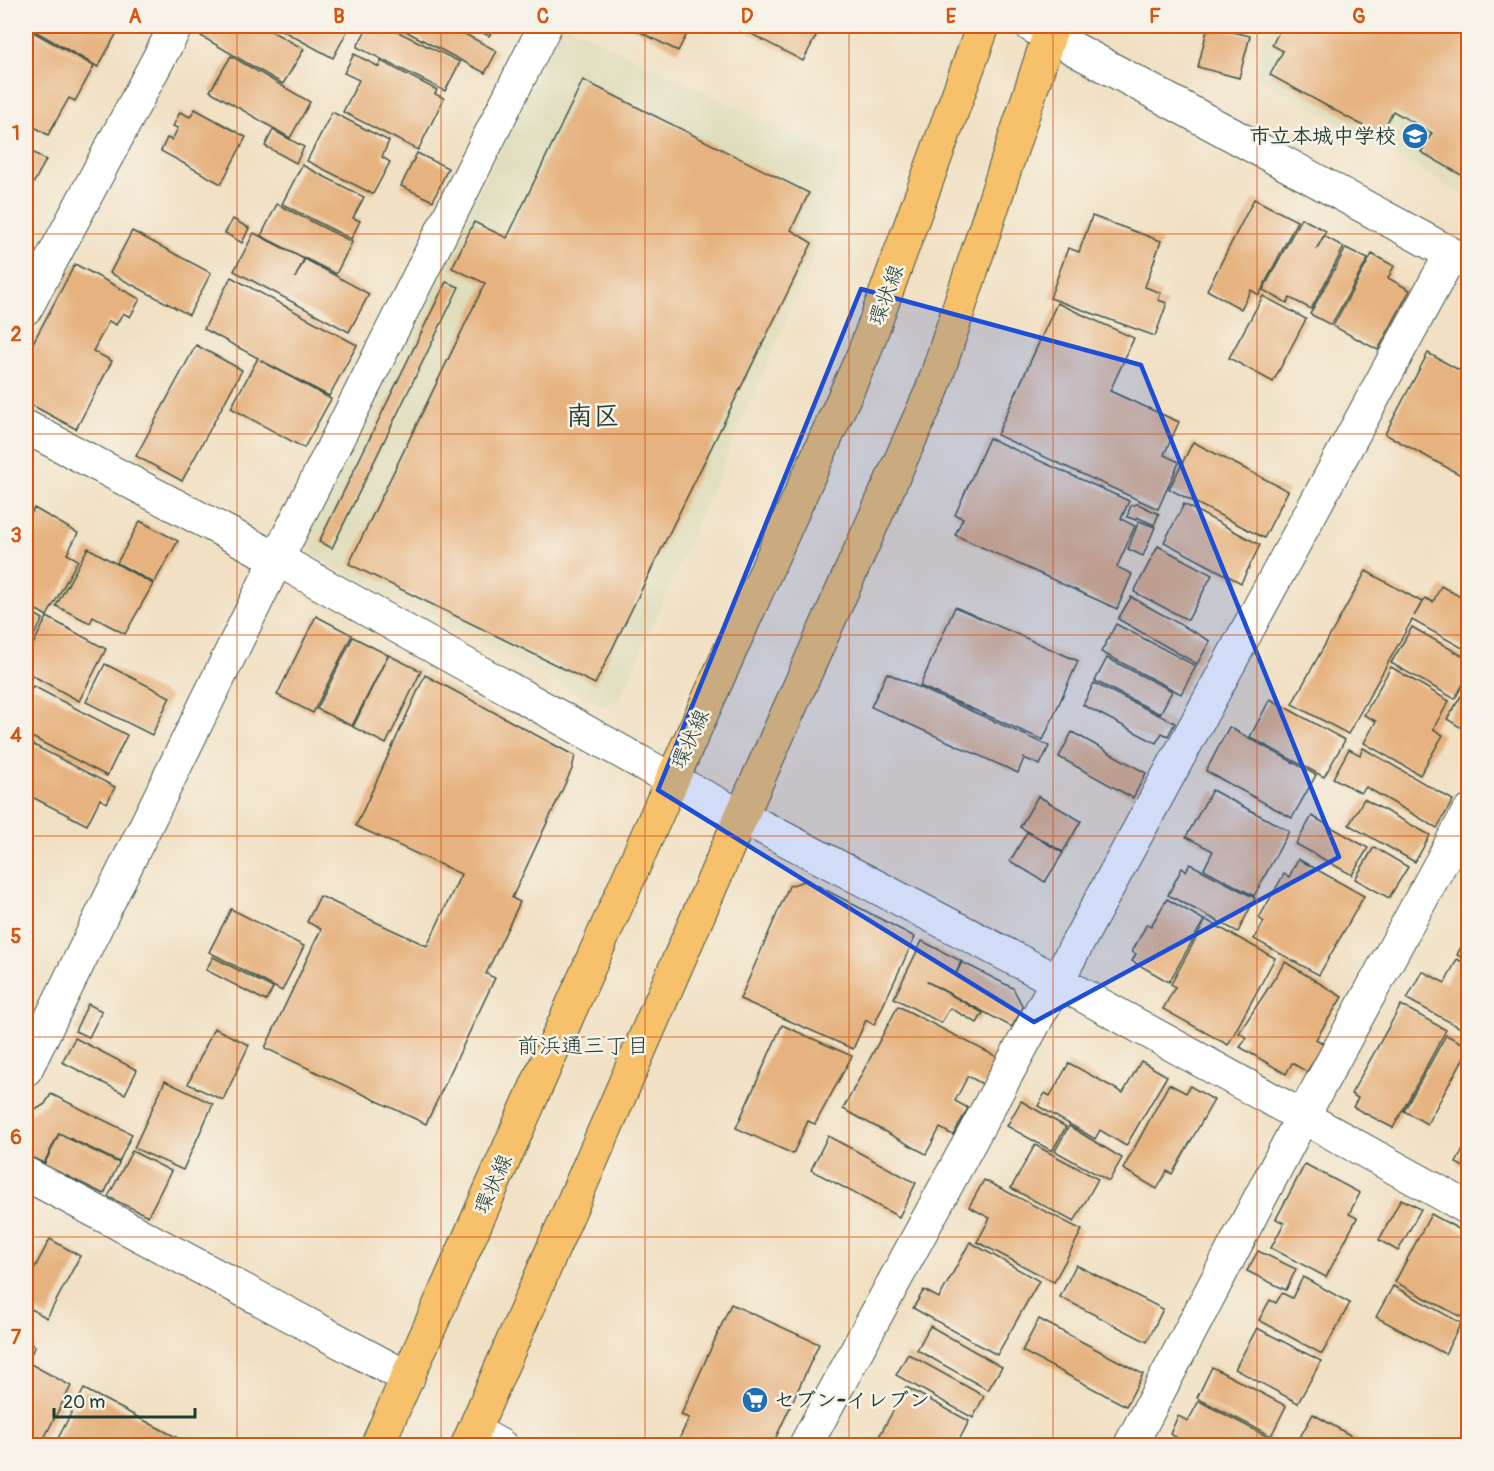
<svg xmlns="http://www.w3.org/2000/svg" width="1494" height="1471" font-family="Pangolin,'Klee One',sans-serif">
	<rect width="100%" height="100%" fill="#f7f3e8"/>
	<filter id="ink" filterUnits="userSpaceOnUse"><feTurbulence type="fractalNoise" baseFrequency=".0167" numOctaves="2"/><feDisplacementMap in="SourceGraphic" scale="12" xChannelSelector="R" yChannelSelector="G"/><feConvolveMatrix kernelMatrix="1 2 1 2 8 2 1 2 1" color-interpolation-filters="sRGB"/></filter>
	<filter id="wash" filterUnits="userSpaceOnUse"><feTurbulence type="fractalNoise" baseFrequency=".008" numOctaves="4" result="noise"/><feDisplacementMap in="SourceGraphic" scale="24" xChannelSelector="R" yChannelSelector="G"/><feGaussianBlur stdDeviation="1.35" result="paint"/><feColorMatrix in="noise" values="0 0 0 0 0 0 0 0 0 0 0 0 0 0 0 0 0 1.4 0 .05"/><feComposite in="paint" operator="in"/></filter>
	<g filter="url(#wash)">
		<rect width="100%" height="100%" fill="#f1e0c3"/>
		<!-- built -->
		<g fill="#dfddbb">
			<path d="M562,26H570L840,158L813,260L620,699L601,705L314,556L308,536Z"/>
			<path d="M1267,26H1468V198L1254,74Z"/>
		</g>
		<g id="blocks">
			<!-- building -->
			<g fill="#e6b27f">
				<path d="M26,26H116V27L119,29L98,67Z"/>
				<path d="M207,26H262L304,49L283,84L201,36Z"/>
				<path d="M274,26H350L333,58Z"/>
				<path d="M368,26H386L460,62L445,91L357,47Z"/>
				<path d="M396,26H450L497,51L485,73Z"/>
				<path d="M469,26H495L489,36Z"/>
				<path d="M628,26H691L678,51Z"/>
				<path d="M749,26H821L803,61L746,31Z"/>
				<path d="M1208,26L1250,36L1239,78L1198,67Z"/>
				<path d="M1282,26H1468V179L1421,152L1432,133L1393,111L1380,135L1270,75L1283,51L1272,45Z"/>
				<path d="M26,28L94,66L75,101L69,98L48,135L26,122Z"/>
				<path d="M354,54L379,67L381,61L437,90L435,94L444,98L418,150L343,112L359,80L344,73Z"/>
				<path d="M231,56L310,102L290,138L210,91Z"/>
				<path d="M583,80L809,193L791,230L812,243L595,684L349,564L485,283L452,268L474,222L507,238Z"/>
				<path d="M195,109L246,137L221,184L161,151L167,138L172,140L178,128L173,126L180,112L190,117Z"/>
				<path d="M332,112L389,141L382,157L390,162L373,194L307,161Z"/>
				<path d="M273,130L304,147L296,163L265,146Z"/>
				<path d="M26,148L46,160L26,197Z"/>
				<path d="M417,153L448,168L433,201L401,186Z"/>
				<path d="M302,165L364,197L353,218L360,221L351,239L282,204Z"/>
				<path d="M1254,199L1297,221L1259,295L1251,290L1241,309L1207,290Z"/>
				<path d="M277,204L352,242L336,274L261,236Z"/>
				<path d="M1092,216L1161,241L1145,287L1161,293L1158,300L1167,303L1155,336L1050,298L1068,248L1079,252Z"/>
				<path d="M1301,218L1326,231L1316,250L1324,236L1344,247L1311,309L1290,298L1287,303L1263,290Z"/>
				<path d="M233,219L249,228L242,243L225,233Z"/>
				<path d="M132,231L211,273L189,315L110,273Z"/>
				<path d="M254,233L304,259L295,278L305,259L369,294L349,332L234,271Z"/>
				<path d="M1346,248L1368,259L1331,325L1310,314Z"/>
				<path d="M1372,254L1394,266L1388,278L1410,290L1378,350L1333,326Z"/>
				<path d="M75,264L140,299L130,317L123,313L116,325L109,321L93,351L112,361L76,429L26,402V356Z"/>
				<path d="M231,277L357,345L329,396L260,360L331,399L304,448L231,408L258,358L204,329Z"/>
				<path d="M446,282L459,287L332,548L319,542Z"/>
				<path d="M1263,296L1306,319L1273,382L1229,358Z"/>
				<path d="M1057,303L1134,338L1110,391L1179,422L1164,455L1179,462L1158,509L997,435Z"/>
				<path d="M196,345L242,370L182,481L136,456Z"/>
				<path d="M1428,353L1468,375V479L1385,434Z"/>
				<path d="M989,438L1129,501L1121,519L1135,526L1117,567L1132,574L1117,609L955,535L963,518L955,515Z"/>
				<path d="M1193,442L1288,491L1264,538L1169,489Z"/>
				<path d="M1138,504L1159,514L1154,525L1137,517L1136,520L1127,517L1131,505Z"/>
				<path d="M1184,504L1260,545L1241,583L1164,542Z"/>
				<path d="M34,508L78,533L67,554L78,560L47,616L26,604V524Z"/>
				<path d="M140,521L178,541L154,583L117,563Z"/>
				<path d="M1139,521L1155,527L1143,556L1128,549Z"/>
				<path d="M1158,546L1212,575L1188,620L1134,592Z"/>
				<path d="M88,548L153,584L125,634L93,617L90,623L56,606Z"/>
				<path d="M1366,571L1422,602L1414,616L1425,598L1433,602L1441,586L1468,601V651L1412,620L1348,734L1292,704Z"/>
				<path d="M1131,597L1210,641L1197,664L1118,619Z"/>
				<path d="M955,607L1078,661L1043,740L920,686Z"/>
				<path d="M26,609L43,619L26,650Z"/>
				<path d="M316,616L352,635L313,713L277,695Z"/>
				<path d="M47,617L106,649L79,701L26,672V658Z"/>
				<path d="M1116,624L1196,666L1181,694L1101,652Z"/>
				<path d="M1412,627L1468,659V674L1455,699L1391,663Z"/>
				<path d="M353,637L388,655L352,726L317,709Z"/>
				<path d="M388,655L421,671L386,744L353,727Z"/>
				<path d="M1107,658L1172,691L1160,714L1095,681Z"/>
				<path d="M105,664L170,697L152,735L86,702Z"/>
				<path d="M1391,667L1449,701L1433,729L1443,735L1420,775L1364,743L1376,721L1364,715Z"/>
				<path d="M887,673L1049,746L1040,765L1024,758L1018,773L871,707Z"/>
				<path d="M425,675L575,756L572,769L512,898L520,902L486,974L495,978L426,1124L265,1048L321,929L307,922L320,896L427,946L461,874L356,826Z"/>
				<path d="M1094,683L1175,723L1168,736L1162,733L1156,743L1083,705Z"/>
				<path d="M33,686L127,735L107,776L26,734V700Z"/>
				<path d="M1461,696L1468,701V732L1447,719Z"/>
				<path d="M1270,699L1345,740L1324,777L1250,737Z"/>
				<path d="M1229,727L1316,775L1292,818L1206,771Z"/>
				<path d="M1072,732L1146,773L1133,798L1059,757Z"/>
				<path d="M26,741L115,787L107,803L100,799L87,825L26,794Z"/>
				<path d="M1363,748L1453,800L1437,828L1366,787L1361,793L1333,778L1349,749L1360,755Z"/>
				<path d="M1212,790L1289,831L1254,896L1204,869L1213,851L1186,837Z"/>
				<path d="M1038,796L1081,821L1063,852L1020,827Z"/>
				<path d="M1364,799L1430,835L1415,862L1349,825Z"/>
				<path d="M1312,816L1368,848L1352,875L1296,844Z"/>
				<path d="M1027,832L1063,853L1045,882L1010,861Z"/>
				<path d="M1374,847L1408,867L1389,898L1355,879Z"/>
				<path d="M1298,859L1364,896L1319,975L1254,939L1264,922L1259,918L1284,874L1289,877Z"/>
				<path d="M1190,864L1255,898L1238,932L1168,895L1182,868L1186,871Z"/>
				<path d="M807,880L915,937L874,1025L866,1020L853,1049L740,999L789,886Z"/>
				<path d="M1167,899L1204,920L1169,982L1132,961L1136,954L1132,952L1147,924L1151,926Z"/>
				<path d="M231,909L304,946L282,991L209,952Z"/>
				<path d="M1206,920L1275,958L1228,1045L1163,1009L1175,987L1171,984Z"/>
				<path d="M1468,933V961L1457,955Z"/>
				<path d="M922,941L961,961L955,976L962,962L1013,988L1023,1007L1012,1027L926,981L983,1013L977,1023L950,1008L941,1023L894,998Z"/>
				<path d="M213,957L273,988L266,1001L206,970Z"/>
				<path d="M1457,959L1468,965V1032L1407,999L1422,971L1445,983Z"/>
				<path d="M1285,962L1342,997L1316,1039L1324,1044L1307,1072L1292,1063L1286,1074L1240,1047L1247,1038L1239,1033Z"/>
				<path d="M88,1004L102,1011L89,1037L75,1031Z"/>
				<path d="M1401,1005L1446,1030L1393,1128L1353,1107L1358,1098L1351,1094Z"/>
				<path d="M898,1006L999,1058L984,1085L968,1076L955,1101L968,1108L953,1135L940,1128L926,1154L843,1109Z"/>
				<path d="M782,1025L852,1056L815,1124L808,1121L793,1154L736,1128Z"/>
				<path d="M214,1028L249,1045L223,1100L188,1084Z"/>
				<path d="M1446,1035L1468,1046V1050L1427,1124L1404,1111Z"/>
				<path d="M75,1038L137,1070L125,1094L62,1062Z"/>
				<path d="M1141,1061L1167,1076L1126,1146L1100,1130L1095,1139L1038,1106L1045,1093L1050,1096L1069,1063L1123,1093Z"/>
				<path d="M165,1081L213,1104L183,1170L134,1148Z"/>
				<path d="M1169,1084L1186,1093L1190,1086L1214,1100L1172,1174L1167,1171L1157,1189L1123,1169Z"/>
				<path d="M51,1094L132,1134L119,1162L59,1133L44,1163L26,1155V1116L45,1104Z"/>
				<path d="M1021,1101L1066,1127L1052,1151L1007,1126Z"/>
				<path d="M1069,1126L1122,1158L1109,1181L1055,1151Z"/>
				<path d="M59,1134L119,1163L104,1194L44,1165Z"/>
				<path d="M828,1136L916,1183L899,1217L811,1170Z"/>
				<path d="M1468,1140V1169L1456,1163Z"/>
				<path d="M1035,1145L1098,1179L1074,1222L1011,1188Z"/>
				<path d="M132,1151L171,1171L148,1216L108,1197Z"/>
				<path d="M1305,1164L1360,1193L1349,1214L1357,1218L1326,1277L1271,1248L1284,1223L1276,1219Z"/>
				<path d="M984,1180L1082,1230L1054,1282L977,1242L990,1218L969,1207Z"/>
				<path d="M1401,1199L1421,1209L1398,1251L1379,1240Z"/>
				<path d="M1431,1214L1468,1234V1308L1463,1318L1395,1282Z"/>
				<path d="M50,1239L80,1256L47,1318L26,1306V1284Z"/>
				<path d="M970,1242L1039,1281L997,1355L913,1308L924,1290L939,1298Z"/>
				<path d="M1258,1251L1296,1269L1286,1290L1247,1271Z"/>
				<path d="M1076,1265L1163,1309L1147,1342L1060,1297Z"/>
				<path d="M1303,1277L1350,1303L1322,1354L1259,1320L1270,1300L1276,1303L1282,1293L1292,1298Z"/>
				<path d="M1393,1286L1461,1323L1445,1354L1376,1317Z"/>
				<path d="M731,1304L819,1344L772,1446H676L689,1418L681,1415Z"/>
				<path d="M1039,1319L1143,1374L1126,1406L1022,1351Z"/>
				<path d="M930,1326L1002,1367L988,1390L917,1350Z"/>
				<path d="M1257,1328L1321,1361L1298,1403L1235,1369Z"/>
				<path d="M26,1341L35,1346L27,1362L71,1386L40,1446H26Z"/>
				<path d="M908,1354L984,1396L973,1418L896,1375Z"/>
				<path d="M1212,1367L1286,1406L1271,1436L1197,1398Z"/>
				<path d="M906,1387L969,1421L956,1446H874Z"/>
				<path d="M84,1389L193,1446H54Z"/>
				<path d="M1199,1401L1274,1440L1272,1446H1192L1170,1434L1178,1416L1188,1421Z"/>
				<path d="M1313,1414L1369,1446H1295Z"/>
			</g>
		</g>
	</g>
	<g filter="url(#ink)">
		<use href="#blocks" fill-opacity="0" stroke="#3e5549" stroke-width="1.5"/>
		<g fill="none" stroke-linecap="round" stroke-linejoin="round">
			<defs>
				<g id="minor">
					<path d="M26,308L176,26"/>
					<path d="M26,427L277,559L672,780L1057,981L1468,1208"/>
					<path d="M26,1069L277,559L545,26"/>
					<path d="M26,1174L408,1378"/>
					<path d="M474,1431L501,1446"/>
					<path d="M805,1446L1451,254"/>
					<path d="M1130,1446L1303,1116L1468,813"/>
				</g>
				<path id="tertiary" d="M1032,26L1468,263"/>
				<g id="primary">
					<path d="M377,1446L672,780L864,353L983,26"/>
					<path d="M467,1446L741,817L932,390L1052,26"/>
				</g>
			</defs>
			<!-- minor casing -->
			<use href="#minor" stroke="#3e5549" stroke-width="35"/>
			<!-- tertiary casing -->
			<use href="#tertiary" stroke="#3e5549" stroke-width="35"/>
			<!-- primary casing -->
			<use href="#primary" stroke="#3e5549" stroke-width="35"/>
			<!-- minor -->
			<use href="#minor" stroke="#fff" stroke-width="33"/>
			<!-- tertiary -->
			<use href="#tertiary" stroke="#fff" stroke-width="33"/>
			<!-- primary -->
			<use href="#primary" stroke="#f6c16b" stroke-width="33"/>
		</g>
	</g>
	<!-- marked area -->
	<path fill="#1d4ed8" fill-opacity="0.2" stroke="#1d4ed8" stroke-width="4.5" stroke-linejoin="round" d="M861,289L1141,365L1339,857L1034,1022L658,790Z"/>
	<!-- grid -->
	<path fill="none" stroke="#d45610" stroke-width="1.5" stroke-opacity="0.55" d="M237,26V1446M441,26V1446M645,26V1446M849,26V1446M1053,26V1446M1257,26V1446M26,234H1468M26,434H1468M26,635H1468M26,836H1468M26,1037H1468M26,1237H1468"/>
	<!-- icons -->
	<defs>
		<symbol id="school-disc" viewBox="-11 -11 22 22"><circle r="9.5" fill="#1f6fb2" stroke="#f7f3e8"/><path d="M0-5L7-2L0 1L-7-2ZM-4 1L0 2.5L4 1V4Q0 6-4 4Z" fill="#fff"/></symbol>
		<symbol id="supermarket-disc" viewBox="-11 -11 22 22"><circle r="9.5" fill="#1f6fb2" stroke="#f7f3e8"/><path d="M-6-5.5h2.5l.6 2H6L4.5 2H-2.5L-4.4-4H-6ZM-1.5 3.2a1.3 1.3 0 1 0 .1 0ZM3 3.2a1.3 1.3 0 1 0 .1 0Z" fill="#fff"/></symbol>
	</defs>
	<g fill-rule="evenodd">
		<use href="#school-disc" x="1400" y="121" width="30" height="30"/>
		<use href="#supermarket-disc" x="740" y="1385" width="30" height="30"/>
	</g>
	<g text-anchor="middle" stroke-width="5" stroke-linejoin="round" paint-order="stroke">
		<!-- poi labels -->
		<g font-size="21" font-weight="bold" fill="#1f3d34" stroke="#f7f3e8" text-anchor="end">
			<text x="1396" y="143">市立本城中学校</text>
			<text x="774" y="1407" text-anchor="start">セブン-イレブン</text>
		</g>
		<!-- street labels -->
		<g font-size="21" fill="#1f3d34" stroke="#f7f3e8">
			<text transform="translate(886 295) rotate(-70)" y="7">環状線</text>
			<text transform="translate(690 739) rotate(-66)" y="7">環状線</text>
			<text transform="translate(493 1184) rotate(-66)" y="7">環状線</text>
		</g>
		<!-- neighbourhood labels -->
		<g font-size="22" fill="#1f3d34" stroke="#f7f3e8">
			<text x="583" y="1053">前浜通三丁目</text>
		</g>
		<!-- district labels -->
		<g font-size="27" font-weight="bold" fill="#1f3d34" stroke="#f7f3e8">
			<text x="593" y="425">南区</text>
		</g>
	</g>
	<!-- margin -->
	<rect width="1494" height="1471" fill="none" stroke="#f7f3e8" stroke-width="66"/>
	<!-- scale -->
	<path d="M54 1408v9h141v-9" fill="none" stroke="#1f3d34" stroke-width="3"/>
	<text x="63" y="1408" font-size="18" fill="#1f3d34" stroke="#f7f3e8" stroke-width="4.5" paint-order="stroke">20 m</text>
	<rect x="33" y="33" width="1428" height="1405" fill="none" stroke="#d45610" stroke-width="2"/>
	<g font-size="20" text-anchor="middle" font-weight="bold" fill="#d45610">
		<text x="135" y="23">A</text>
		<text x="339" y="23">B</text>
		<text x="543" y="23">C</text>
		<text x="747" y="23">D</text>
		<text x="951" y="23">E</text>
		<text x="1155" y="23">F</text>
		<text x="1359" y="23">G</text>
		<text x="16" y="140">1</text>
		<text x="16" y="341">2</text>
		<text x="16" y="542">3</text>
		<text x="16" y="742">4</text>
		<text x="16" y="943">5</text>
		<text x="16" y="1144">6</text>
		<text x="16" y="1344">7</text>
	</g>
</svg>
